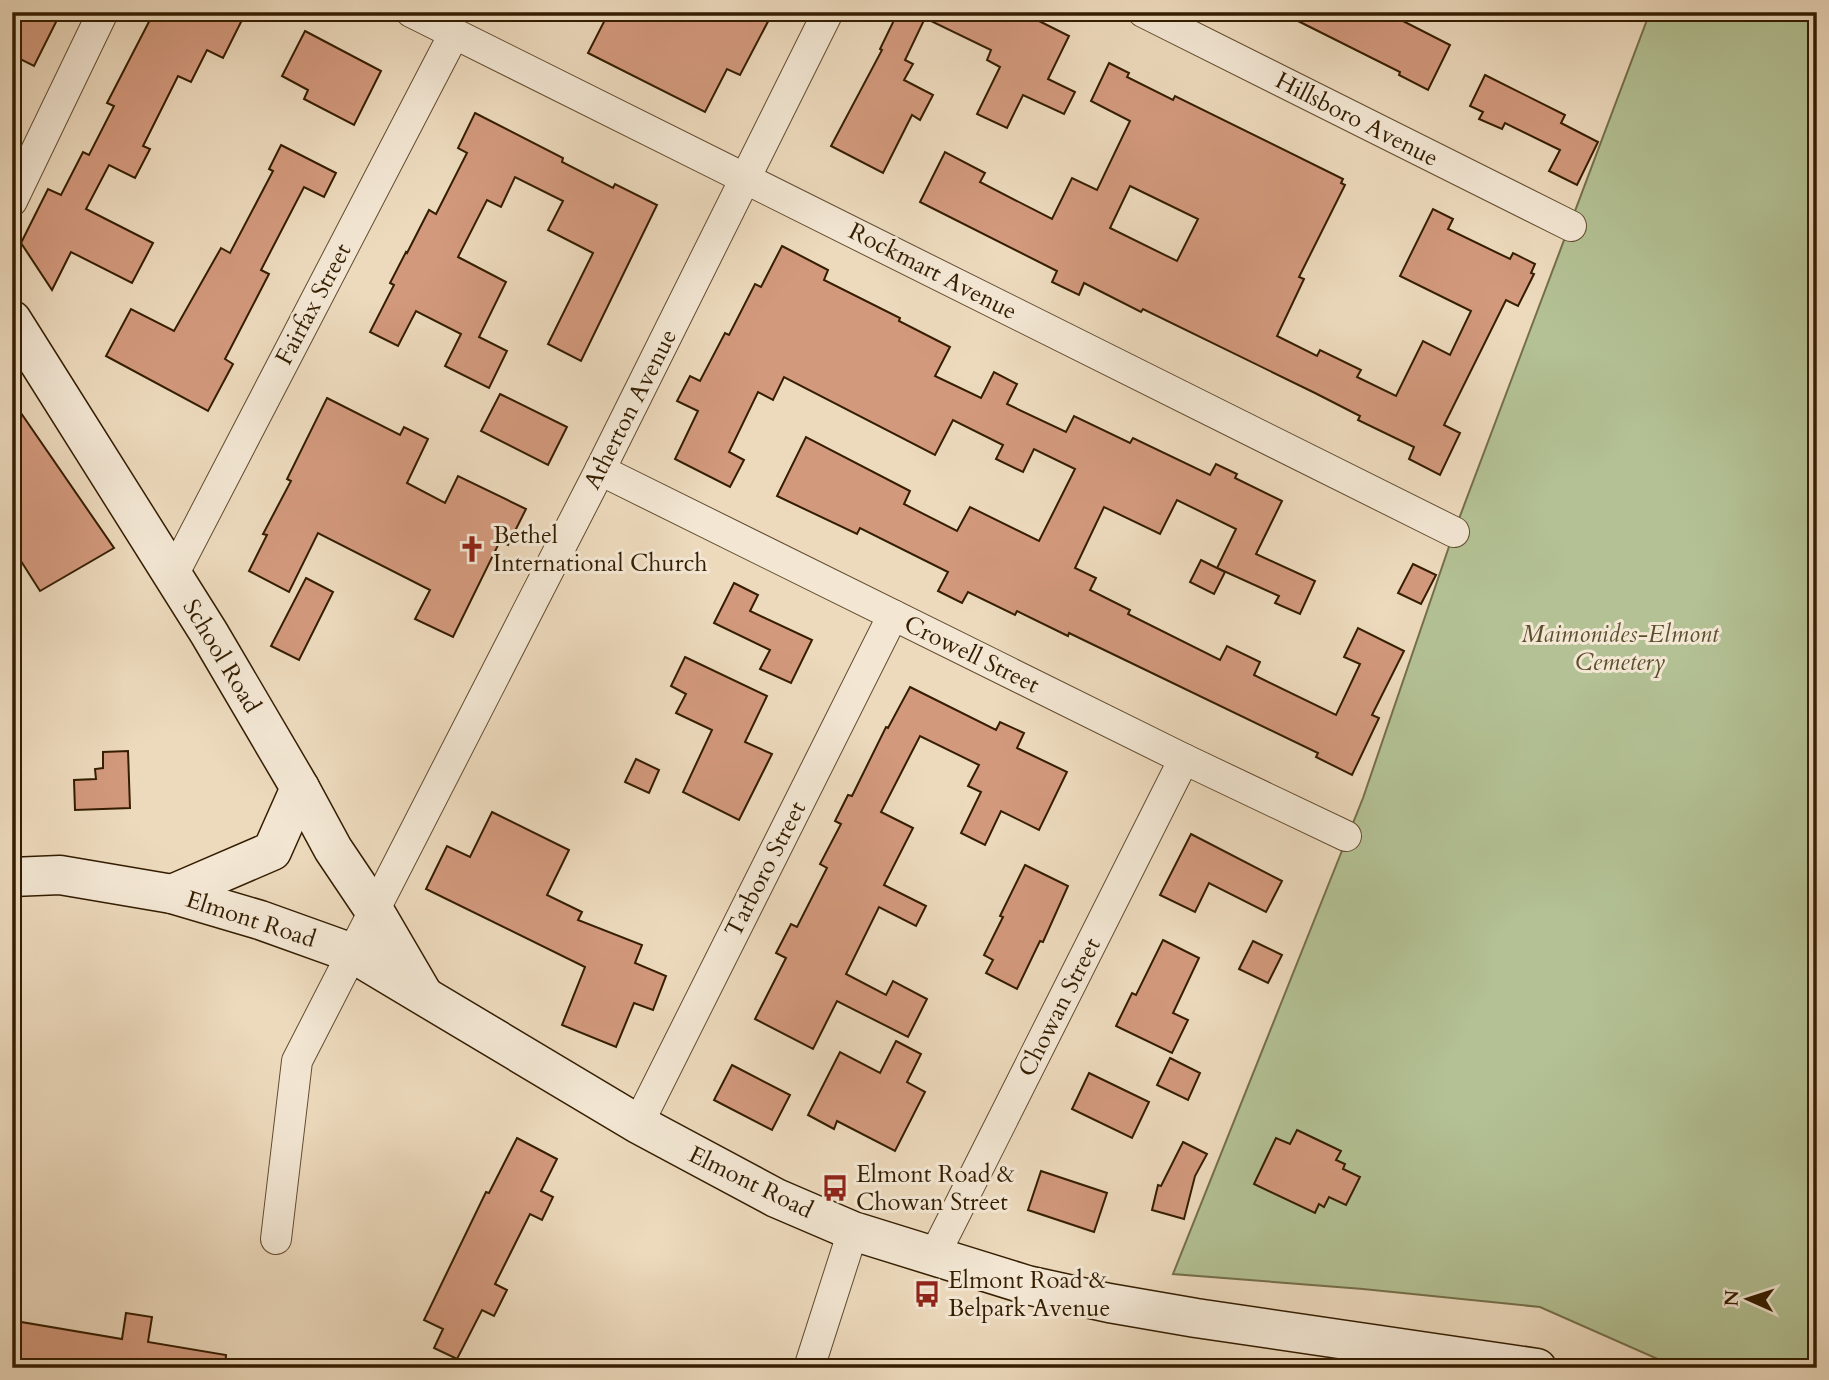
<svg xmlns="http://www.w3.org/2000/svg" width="1829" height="1380" font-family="Cardo,serif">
	<rect width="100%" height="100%" fill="#eddabd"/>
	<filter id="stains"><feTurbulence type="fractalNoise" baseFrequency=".00286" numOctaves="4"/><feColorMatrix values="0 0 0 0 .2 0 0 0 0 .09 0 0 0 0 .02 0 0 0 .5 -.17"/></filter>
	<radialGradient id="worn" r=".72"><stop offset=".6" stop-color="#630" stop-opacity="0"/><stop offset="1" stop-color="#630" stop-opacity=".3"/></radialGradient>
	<!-- green -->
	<path fill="#b3c194" stroke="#746f4a" stroke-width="2" d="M1650,12H1817V1368H1678L1540,1307L1363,1289L1173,1274L1363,798L1454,532Z"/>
	<!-- building -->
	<g fill="#d3997d" stroke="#341d00" stroke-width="2" fill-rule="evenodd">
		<path d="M12,12H61L34,66L12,55Z"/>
		<path d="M154,12H246L223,58L207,50L191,82L178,76L143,146L150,149L135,178L109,165L86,209L153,243L132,283L71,252L52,290L21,243L48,189L61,195L83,152L89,155L114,106L107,103Z"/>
		<path d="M609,12H773L740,75L727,69L705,112L588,53Z"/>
		<path d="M898,12H987L1006,21L1010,12H1036L1033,18L1069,36L1048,79L1075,92L1064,114L1023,95L1007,128L977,114L1000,67L987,60L991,50L925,18L905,60L913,64L904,80L933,95L920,120L912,115L883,173L831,146L882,50L880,49Z"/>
		<path d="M1280,12H1400L1397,18L1450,45L1428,90L1399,75L1400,72Z"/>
		<path d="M305,31L381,71L354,125L304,99L308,90L282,76Z"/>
		<path d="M1109,63L1129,73L1127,77L1173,100L1175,96L1343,179L1341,183L1345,185L1299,277L1304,279L1277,336L1317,356L1320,350L1361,370L1357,377L1396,396L1423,341L1450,355L1471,311L1400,276L1433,209L1453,219L1448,229L1510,259L1513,253L1535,264L1531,273L1534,274L1518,306L1506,300L1444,425L1460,433L1440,475L1409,459L1414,447L1358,420L1360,416L1315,393L1143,309L1141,312L1084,283L1079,295L1052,282L1057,271L920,202L945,152L985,173L980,182L1052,219L1072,178L1097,190L1130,121L1091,101ZM1130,186L1198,219L1177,261L1110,228Z"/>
		<path d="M1485,75L1565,115L1561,123L1598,142L1577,185L1549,171L1560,150L1505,123L1502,129L1479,119L1483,112L1470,106Z"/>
		<path d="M475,113L563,158L562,162L613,188L615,184L657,205L581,361L548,344L593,253L548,230L563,201L515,177L501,207L487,200L458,257L506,282L479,337L507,351L489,388L445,366L461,334L416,311L398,346L370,332L394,285L390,283L406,252L407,253L429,210L436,214L467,153L458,148Z"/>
		<path d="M281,145L336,173L324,197L304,187L261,270L269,274L225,359L233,364L208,411L106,356L131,309L174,331L221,248L230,253L273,171L269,169Z"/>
		<path d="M782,246L828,270L824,280L900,318L899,321L950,347L935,376L981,398L994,372L1017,384L1007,404L1066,432L1074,416L1130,443L1133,438L1210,475L1216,464L1237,474L1235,478L1282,501L1256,554L1315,581L1300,614L1275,603L1279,596L1217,568L1236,529L1177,500L1160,534L1104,507L1075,568L1096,578L1090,590L1130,610L1128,614L1220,660L1227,646L1260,662L1254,675L1336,715L1360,664L1344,657L1358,628L1404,651L1372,715L1379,718L1352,775L1316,757L1318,753L1069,633L1068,636L1017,611L1015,615L968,592L962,603L938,591L948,572L860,528L857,534L777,496L806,437L910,491L904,504L957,531L970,507L1039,541L1075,469L1034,449L1023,472L996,459L1003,445L953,420L935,455L784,377L773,400L758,392L729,452L744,460L730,487L675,459L698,411L677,401L690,376L700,381L725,333L729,335L755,284L761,287Z"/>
		<path d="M500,394L567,427L548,465L481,431Z"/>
		<path d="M327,398L400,435L404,427L428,439L407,483L445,503L458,476L526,509L508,545L500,541L453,637L415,619L430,590L318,533L289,592L249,571L267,535L263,534L291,481L287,479Z"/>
		<path d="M12,400L114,548L40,591L12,547Z"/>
		<path d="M1201,560L1225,572L1214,594L1190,582Z"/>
		<path d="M1413,564L1436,575L1421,604L1398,593Z"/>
		<path d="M306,578L333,592L299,660L271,646Z"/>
		<path d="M734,583L758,595L750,611L812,640L791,683L760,669L770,650L714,623Z"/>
		<path d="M685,657L767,696L745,742L772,754L739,820L683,792L712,730L676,713L686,694L671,686Z"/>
		<path d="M910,687L996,730L1000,722L1024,733L1017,748L1067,772L1039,830L1001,811L985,845L961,833L981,792L968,786L979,765L920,736L881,812L913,828L884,885L926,906L916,926L879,907L846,974L886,995L893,981L927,999L908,1037L837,1001L813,1049L755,1019L786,958L776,953L791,924L797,927L827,868L820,864L841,824L835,821L848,795L852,796L886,727L888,728Z"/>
		<path d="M128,751L130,808L75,810L74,780L96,779L95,769L103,768V752Z"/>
		<path d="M636,759L659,770L649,793L625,782Z"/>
		<path d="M492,812L569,850L547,895L582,912L578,920L642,945L635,963L666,976L653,1010L634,1003L616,1047L562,1025L585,967L426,889L447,846L470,857Z"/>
		<path d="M1191,834L1282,881L1266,912L1209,883L1195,912L1160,895Z"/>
		<path d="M1025,865L1068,886L1043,942L1040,941L1017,989L986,973L993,960L984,955L1003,917L1000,916Z"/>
		<path d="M1163,940L1199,958L1173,1013L1188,1020L1172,1053L1116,1026L1132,993L1136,995Z"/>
		<path d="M1253,941L1282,955L1268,983L1239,969Z"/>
		<path d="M896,1041L921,1054L907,1082L925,1092L895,1151L837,1121L834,1129L808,1115L840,1052L880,1073Z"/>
		<path d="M1170,1058L1200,1073L1188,1100L1157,1085Z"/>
		<path d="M732,1065L790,1095L772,1130L714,1100Z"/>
		<path d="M1089,1073L1149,1102L1132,1138L1072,1109Z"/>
		<path d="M1297,1130L1341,1151L1336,1160L1345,1164L1343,1169L1360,1177L1346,1205L1329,1197L1324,1207L1319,1204L1315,1213L1254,1184L1276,1138L1290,1144Z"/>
		<path d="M517,1138L557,1159L541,1191L553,1197L542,1220L530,1214L495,1284L507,1290L494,1316L482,1310L457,1359L434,1348L443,1329L424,1320L486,1192L489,1193Z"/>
		<path d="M1183,1142L1207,1154L1195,1176L1184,1219L1152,1210L1158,1185L1161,1186Z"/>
		<path d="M1041,1171L1107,1193L1094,1232L1028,1210Z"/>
		<path d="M126,1313L152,1317L148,1342L226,1355L225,1368H12V1332L15,1321L122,1339Z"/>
	</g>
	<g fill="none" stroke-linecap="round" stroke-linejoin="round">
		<defs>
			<g id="street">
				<path d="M411,12L1454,532"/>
				<path d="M1143,12L1571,226"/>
				<path d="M12,201L103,12"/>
				<path d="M600,470L1184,759L1346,836"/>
				<path d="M173,575L454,34"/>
				<path d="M638,1124L893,615"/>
				<path d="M276,1239L297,1061L600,470L828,12"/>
				<path d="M934,1256L1184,759"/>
				<path d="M809,1368L853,1231"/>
			</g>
			<g id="secondary">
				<path d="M12,320L209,633L300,788L333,849L374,910L423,994"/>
				<path d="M12,877L60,875L172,894L260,920L352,953L638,1124L776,1198L853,1231L1027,1285L1109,1303L1196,1318L1537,1368"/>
				<path d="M172,894L272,851L300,788"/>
			</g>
		</defs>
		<!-- street casing -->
		<use href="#street" stroke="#624c2f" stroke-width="32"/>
		<!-- secondary casing -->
		<use href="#secondary" stroke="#341d00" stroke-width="41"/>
		<!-- street -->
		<use href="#street" stroke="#f3e7d4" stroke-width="30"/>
		<!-- secondary -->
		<use href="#secondary" stroke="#f3e7d4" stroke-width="38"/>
	</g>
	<!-- icons -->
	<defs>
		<symbol id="church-bare" viewBox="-9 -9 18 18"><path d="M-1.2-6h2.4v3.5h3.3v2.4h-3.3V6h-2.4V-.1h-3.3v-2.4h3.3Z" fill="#8f2418" stroke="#f3e7d4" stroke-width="2.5" paint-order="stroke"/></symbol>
		<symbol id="bus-bare" viewBox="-9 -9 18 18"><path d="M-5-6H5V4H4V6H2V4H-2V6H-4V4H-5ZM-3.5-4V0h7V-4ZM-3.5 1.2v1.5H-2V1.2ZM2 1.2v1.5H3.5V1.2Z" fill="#8f2418" stroke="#f3e7d4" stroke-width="2.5" paint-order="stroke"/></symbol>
	</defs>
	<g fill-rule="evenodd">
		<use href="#church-bare" x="453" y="530" width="38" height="38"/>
		<use href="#bus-bare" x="816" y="1169" width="38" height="38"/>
		<use href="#bus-bare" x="908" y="1275" width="38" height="38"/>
	</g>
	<g text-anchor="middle" stroke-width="6" stroke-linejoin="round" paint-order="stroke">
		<!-- street labels -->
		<g font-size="24" fill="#341d00" stroke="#f3e7d4">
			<text transform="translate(1357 119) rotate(27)" y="8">Hillsboro Avenue</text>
			<text transform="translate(933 271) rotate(27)" y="8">Rockmart Avenue</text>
			<text transform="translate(313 304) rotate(-62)" y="8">Fairfax Street</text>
			<text transform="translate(630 409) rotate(-63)" y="8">Atherton Avenue</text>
			<text transform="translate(972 654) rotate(26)" y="8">Crowell Street</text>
			<text transform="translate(222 656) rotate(59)" y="8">School Road</text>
			<text transform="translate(765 869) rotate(-63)" y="8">Tarboro Street</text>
			<text transform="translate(251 919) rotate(18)" y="8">Elmont Road</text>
			<text transform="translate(1059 1007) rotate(-63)" y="8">Chowan Street</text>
			<text transform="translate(751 1182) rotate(26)" y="8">Elmont Road</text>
		</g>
		<!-- poi labels -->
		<g font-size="24" fill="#341d00" stroke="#f3e7d4" text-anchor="start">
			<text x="493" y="543">Bethel<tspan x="493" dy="28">International Church</tspan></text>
			<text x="856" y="1182">Elmont Road &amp;<tspan x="856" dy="28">Chowan Street</tspan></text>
			<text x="948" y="1288">Elmont Road &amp;<tspan x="948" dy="28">Belpark Avenue</tspan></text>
		</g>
		<!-- park labels -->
		<g font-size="24" font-style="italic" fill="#5a4e2c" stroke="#f3e7d4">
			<text x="1620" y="642">Maimonides-Elmont<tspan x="1620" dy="28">Cemetery</tspan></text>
		</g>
	</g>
	<!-- margin -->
	<rect width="1829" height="1380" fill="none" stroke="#eddabd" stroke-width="42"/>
	<rect x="14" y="14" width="1801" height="1352" fill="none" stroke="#341d00" stroke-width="3.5"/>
	<rect x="21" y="21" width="1787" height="1338" fill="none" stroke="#341d00" stroke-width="2"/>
	<!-- north arrow -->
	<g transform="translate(1748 1299) rotate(273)" stroke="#f3e7d4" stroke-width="5" paint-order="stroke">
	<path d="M0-5L12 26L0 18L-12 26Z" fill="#341d00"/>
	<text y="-10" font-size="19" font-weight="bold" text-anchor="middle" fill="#341d00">N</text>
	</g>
	<rect width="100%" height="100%" filter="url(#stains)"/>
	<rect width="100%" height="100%" fill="url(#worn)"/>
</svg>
